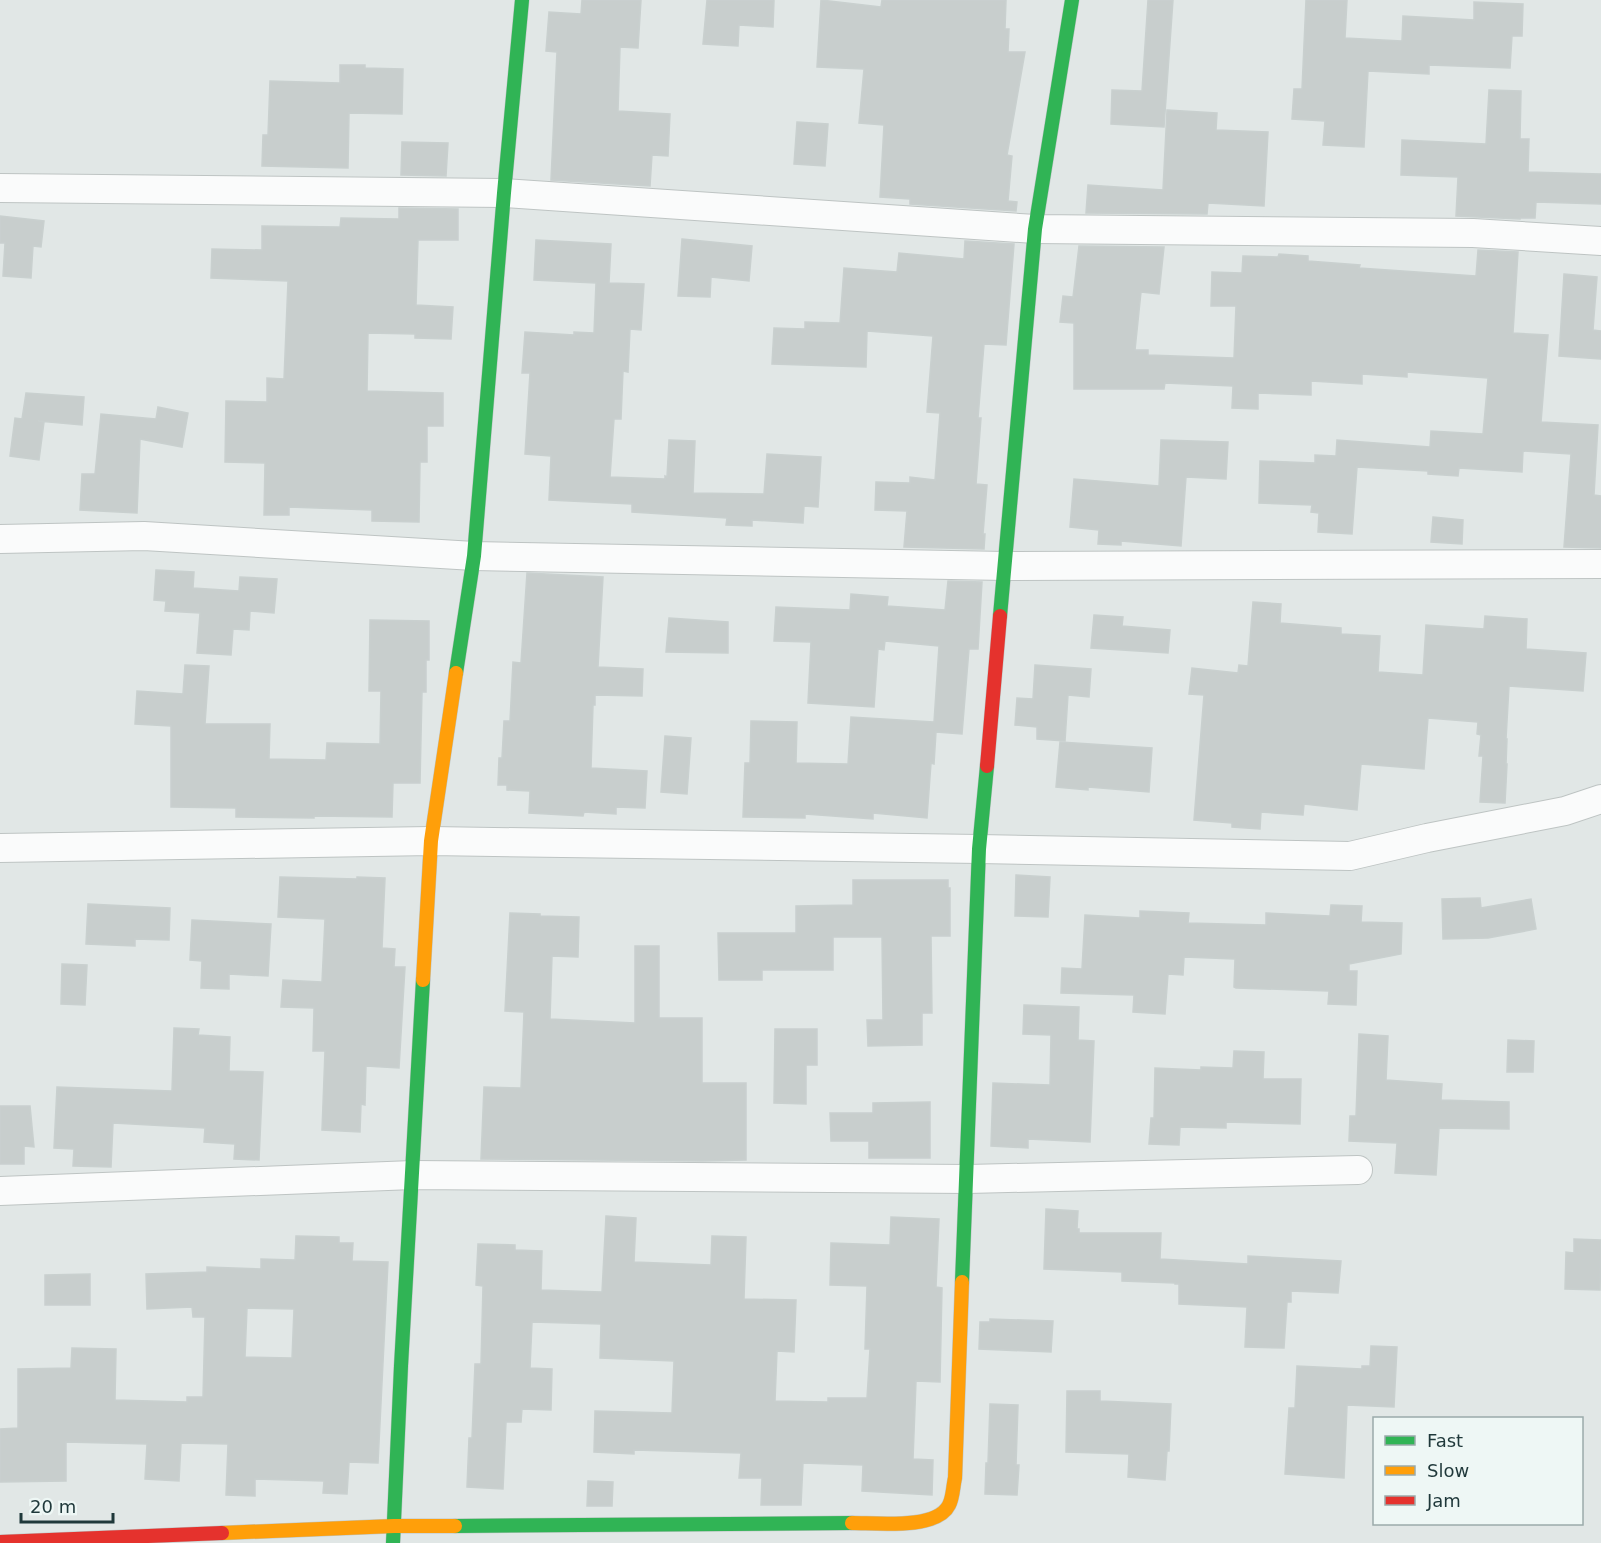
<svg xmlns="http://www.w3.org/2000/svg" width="1601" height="1543" font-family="'DejaVu Sans',sans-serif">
	<rect width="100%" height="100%" fill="#e1e7e6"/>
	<!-- building -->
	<g fill="#c8cecd" stroke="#c9d0cf" stroke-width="1.5" fill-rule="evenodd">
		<path d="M582,0H641L638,48L620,47L618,111L670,114L668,156L652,155L650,186L551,180L557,52L546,51L549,12L581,14Z"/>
		<path d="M707,0H774L773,27L739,25L738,46L703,44Z"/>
		<path d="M821,0L881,7L882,0H1006L1005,29H1009L1008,52H1025L1007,155L1012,156L1008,201L1017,202L1016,211L910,204V199L880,197L884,125L859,123L864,69L817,67Z"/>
		<path d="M1148,0H1173L1164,127L1111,124L1112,90L1142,91Z"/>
		<path d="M1306,0H1347L1345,38L1402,41L1403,16L1474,20V2L1523,4L1522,36H1512L1510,68L1429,65V74L1368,71L1364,147L1323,145L1325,121L1292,119L1294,89H1302Z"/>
		<path d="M340,65H365V68L403,69L402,114L349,113L348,168L262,166L263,135H268L270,81L340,83Z"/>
		<path d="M1489,90L1521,91L1520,139H1529L1528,172L1601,174V204L1536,202L1535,218H1520V219L1456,216L1458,177L1401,175L1402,140L1486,144Z"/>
		<path d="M1167,110L1217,113L1216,130L1268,132L1264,206L1208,203L1207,214L1086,213L1088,185L1163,190Z"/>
		<path d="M797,122L828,124L825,166L794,164Z"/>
		<path d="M402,142L448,143L446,176L401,175Z"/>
		<path d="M399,208L458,209V240H418L416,305L453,307L451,339L415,338V334L368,333L367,391L443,393V426H427V462H420L419,522L372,521V510L289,507V515H264L265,463L225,462L226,401L267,402V378L284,379L288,281L211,278L212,249L262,250V226L340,227L341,218L399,219Z"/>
		<path d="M0,216L44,221L41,247L33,246L31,278L3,276L5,243H0Z"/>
		<path d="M682,239L752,246L749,281L711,277L710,297L678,296Z"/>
		<path d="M536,240L611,244L609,283L644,284L641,330L630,329L628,372L623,371L621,419H614L610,477L665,479V476L667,477L669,440L695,441L693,493L764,494L767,454L821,457L818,507L804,506L803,523L752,520V526L726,525L727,518L632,512V504L549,500L551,456L525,454L530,373H522L525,332L574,335V332L594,333L596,283L534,280Z"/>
		<path d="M965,241L1014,244L1006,345L984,344L978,418H981L976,484L987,485L983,534H985L984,549L904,547L907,511L875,510L876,482L910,483V477L935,480L940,413L927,412L933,336L867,331L866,367L772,364L774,328L805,329V322L840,323L844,268L897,272L899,253L964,259Z"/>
		<path d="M1079,246L1164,247L1159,294L1141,292L1135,350H1148V355L1234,358L1236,306H1211L1212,272L1242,273L1243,256L1278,257L1279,254L1308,256V261L1360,265L1359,268L1476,276L1478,250L1518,252L1513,333L1548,335L1541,422L1598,425L1594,495L1601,496V548L1564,547L1571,454L1523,451L1522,472L1459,468L1458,476L1428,474V471L1357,467L1352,534L1318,532L1319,513L1311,512L1312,505L1259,503L1260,461L1315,463V455L1336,456L1337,440L1430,447L1431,431L1483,434L1488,378L1407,372V377L1362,374V384L1311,381V395L1258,393V409L1232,408L1233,386L1165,383L1164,389H1074V323L1060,322L1063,296L1073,297Z"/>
		<path d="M1564,274L1597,277L1593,330L1601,331V359L1559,356Z"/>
		<path d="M26,393L84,397L82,425L38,421L44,422L39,460L10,456L15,418L22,419Z"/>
		<path d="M158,407L188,413L182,447L140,439L137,513L80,510L82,474H95L101,414L156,419Z"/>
		<path d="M1161,440L1228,442L1226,479L1186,477L1181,546L1121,541V545L1098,544L1099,530L1070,527L1074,479L1159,486Z"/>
		<path d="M1433,517L1463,520L1462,544L1431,542Z"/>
		<path d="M156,570L194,572L193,588L239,591L240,577L277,579L274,613L250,611L249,630L233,629L231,655L197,653L200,613L165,611L166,601L154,600Z"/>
		<path d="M527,573L603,577L598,667L643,669L642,696L595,695V705H593L591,768L647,771L645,808L616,807V814L584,812L583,816L529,813L530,791L507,790V785H498L499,758H502L504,721H510L513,662L521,663Z"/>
		<path d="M948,581L982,582L978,649H969L962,734L936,732L934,764L931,763L927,818L873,813V819L805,814V818L743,817L745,763H750L751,721L797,722L796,763L848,764L851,717L934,722L939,646L885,641L884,650L878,649L874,707L808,703L811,642L774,641L776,607L850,610L851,594L888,597L887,606L945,610Z"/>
		<path d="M1253,602L1281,604L1280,623L1341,628V634L1380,636L1378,672L1423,675L1426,625L1484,629L1485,616L1527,619L1526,649L1586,653L1583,691L1509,686L1506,739H1507L1506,764H1507L1505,803L1480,802L1483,756H1479L1481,735L1477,734L1478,722L1428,718L1424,769L1361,764L1357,810L1304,804L1303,815L1261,812L1260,829L1232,827V823L1194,820L1204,695L1189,694L1192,668L1238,673L1239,665L1248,666Z"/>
		<path d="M1094,615L1123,617L1122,626L1170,630L1168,653L1091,648Z"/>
		<path d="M669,618L728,622V653L666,652Z"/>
		<path d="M370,620L429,621V660H426V692H422L420,783H393L392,817L314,816V818L236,817V808L171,807V726L135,724L137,691L183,694L185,665L209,666L205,724H270L269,759L326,760L327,743L380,744L381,691H369Z"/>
		<path d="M1035,665L1091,669L1089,697L1068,695L1065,741L1037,739V727L1015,725L1017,698L1033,699Z"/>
		<path d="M665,736L691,738L687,794L661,792Z"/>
		<path d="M1060,742L1152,748L1149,792L1088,787V790L1056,787Z"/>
		<path d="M1016,875L1050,877L1048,917L1015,916Z"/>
		<path d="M280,877L357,879V877L385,878L382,948L395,949L394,967H405L399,1068L366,1066L365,1105L361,1104L360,1132L322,1130L325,1051H313L314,1008L281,1007L283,980L322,982L325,919L278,917Z"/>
		<path d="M853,880H948V888H950V936H931L932,1013H922V1045L868,1046L867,1020H883L882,937H833V970H762V980H719L718,933H796V906L853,905Z"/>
		<path d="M1480,898L1481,908L1531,899L1536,929L1488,938L1443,939L1442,899Z"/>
		<path d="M88,904L170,908L169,940L135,939V946L86,944Z"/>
		<path d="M1331,905L1362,906L1361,922L1402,923L1401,954L1349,964V971H1357L1356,1005L1328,1004L1329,991L1236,988L1234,987L1235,959L1184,957L1183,975L1168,974L1165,1014L1133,1012L1134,995L1061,993L1062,968L1082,969L1085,915L1140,918V911L1189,913L1188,923L1266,925V913L1330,916Z"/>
		<path d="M510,913L540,914V916L579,917L578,957L552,956L550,1019L635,1023V946H659V1018H702V1083H746V1160L702,1161L481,1159L484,1087L521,1088L524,1012L505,1011Z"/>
		<path d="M192,920L271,924L268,976L229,974V989L201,988L202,961L190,960Z"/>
		<path d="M62,964L87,965L85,1005L61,1004Z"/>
		<path d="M1024,1005L1079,1007L1078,1040L1094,1041L1090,1142L1028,1139V1148L991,1146L993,1083L1050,1085L1051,1035L1023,1034Z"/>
		<path d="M174,1028L199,1029L198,1035L230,1037L229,1071L263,1072L259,1160L234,1159L235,1144L204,1142L205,1128L113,1123L111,1167L73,1166L74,1149L54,1148L57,1087L172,1091Z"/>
		<path d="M775,1029H817V1065H806V1104L774,1103Z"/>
		<path d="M1359,1034L1388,1036L1386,1080L1442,1084L1441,1100L1509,1102V1129L1439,1128L1436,1175L1395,1173L1397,1143L1349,1141L1350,1116H1356Z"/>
		<path d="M1508,1040L1534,1041L1533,1072H1507Z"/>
		<path d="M1234,1051L1264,1052L1263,1079H1301L1300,1124L1226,1122V1128L1180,1127L1179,1145L1149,1144L1151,1118H1154L1155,1068L1201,1070V1067L1233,1068Z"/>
		<path d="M930,1102V1158H869V1141H831L830,1113H873V1103Z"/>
		<path d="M0,1106H30L34,1147L24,1146V1164H0Z"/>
		<path d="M1046,1209L1078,1211L1077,1229H1079V1233H1161L1160,1259L1248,1264V1256L1341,1261L1338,1293L1291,1291V1302H1287L1284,1348L1245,1347L1247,1307L1179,1304V1284H1175V1283L1122,1281V1272L1044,1269Z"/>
		<path d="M606,1216L636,1218L634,1262L711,1265L712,1236L746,1237L744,1299L796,1300L794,1352L777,1351L775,1401L828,1402V1398H867L870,1349H865L867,1286L830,1285L831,1243L890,1245L891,1217L939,1219L936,1287L942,1288L940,1382L916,1381L913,1459L933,1460L932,1495L862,1491L863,1465L803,1463L801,1505H761L762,1478H739L741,1453L634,1450V1454L594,1452L595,1411L672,1413L674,1361L600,1358L601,1324L532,1322L530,1368L552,1369L551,1410L522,1409L521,1422H506L503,1489L467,1487L469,1438H472L475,1364H481L483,1286L476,1285L478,1244L515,1245V1250L542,1251L541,1290L602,1292Z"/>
		<path d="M296,1236L339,1237V1243H353L352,1261L388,1262L378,1463L349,1462L347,1494L323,1493L324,1481L255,1479V1496L226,1495L228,1444L181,1443L179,1481L145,1479L147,1444L66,1442V1481L0,1482V1429L18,1428V1369L71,1368L72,1348L116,1349L115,1400L187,1402V1397H203L205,1317H193L192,1307L147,1309L146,1274L207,1272V1267L261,1269V1259L295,1260ZM247,1308L294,1309L292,1358L245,1357Z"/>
		<path d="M1574,1239L1601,1240L1600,1290L1565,1289L1566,1252L1574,1253Z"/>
		<path d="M90,1274V1305H45V1275Z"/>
		<path d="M990,1319L1053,1321L1051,1352L979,1349L980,1322H990Z"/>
		<path d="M1371,1346L1397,1347L1394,1407L1347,1405L1344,1478L1285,1474L1289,1408H1295L1297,1366L1362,1369V1366H1370Z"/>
		<path d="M1067,1391H1100V1401L1171,1404L1169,1451H1167L1165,1480L1128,1477L1129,1454L1066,1452Z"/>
		<path d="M990,1404L1018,1405L1016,1465H1019L1017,1495L985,1494L986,1463H988Z"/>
		<path d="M588,1481L613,1482L612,1506H587Z"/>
	</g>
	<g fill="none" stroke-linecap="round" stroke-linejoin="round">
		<defs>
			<g id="street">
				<path d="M0,188L504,193L1035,229L1473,233L1601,241"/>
				<path d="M0,539L144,536L474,556L1005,566L1601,564"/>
				<path d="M0,848L431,841L979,849L1350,856L1427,838L1565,811L1601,799"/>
				<path d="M0,1191L413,1175L968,1179L1358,1170"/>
			</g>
			<g id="fast">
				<path d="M1000,616L1035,229L1072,0"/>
				<path d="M456,673L474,556L504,193L522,0"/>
				<path d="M962,1282L979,849L987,766"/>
				<path d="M455,1526L852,1523"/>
				<path d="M393,1543L401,1366L423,980"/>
			</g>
			<g id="slow">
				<path d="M423,980L431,841L456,673"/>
				<path d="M852,1523C876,1523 937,1530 949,1505C953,1498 953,1486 955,1478L962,1282"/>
				<path d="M222,1533L394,1526H455"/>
			</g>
			<g id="jam">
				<path d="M987,766L1000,616"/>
				<path d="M0,1542L222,1533"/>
			</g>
		</defs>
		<!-- street casing -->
		<use href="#street" stroke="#bec4c3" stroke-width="30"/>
		<!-- fast casing -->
		<use href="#fast" stroke="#bdc5c4" stroke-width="15"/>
		<!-- slow casing -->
		<use href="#slow" stroke="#bdc5c4" stroke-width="15"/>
		<!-- jam casing -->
		<use href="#jam" stroke="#bdc5c4" stroke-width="15"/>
		<!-- street -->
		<use href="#street" stroke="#fafbfb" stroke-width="28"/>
		<!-- fast -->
		<use href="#fast" stroke="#30b455" stroke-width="14"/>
		<!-- slow -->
		<use href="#slow" stroke="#ff9f0a" stroke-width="14"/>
		<!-- jam -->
		<use href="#jam" stroke="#e5322d" stroke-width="14"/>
	</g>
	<!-- legend -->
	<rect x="1373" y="1417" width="210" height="108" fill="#eef7f5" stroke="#9babaa" stroke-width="1.5"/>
	<rect x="1385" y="1436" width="30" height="9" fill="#30b455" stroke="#9babaa" stroke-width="1.5"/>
	<text x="1427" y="1447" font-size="18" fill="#1f383a">Fast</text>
	<rect x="1385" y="1466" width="30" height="9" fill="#ff9f0a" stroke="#9babaa" stroke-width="1.5"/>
	<text x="1427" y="1477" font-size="18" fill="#1f383a">Slow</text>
	<rect x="1385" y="1496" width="30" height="9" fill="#e5322d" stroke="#9babaa" stroke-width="1.5"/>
	<text x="1427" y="1507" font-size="18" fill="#1f383a">Jam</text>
	<!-- scale -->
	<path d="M21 1513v9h92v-9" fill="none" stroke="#1f383a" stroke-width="3"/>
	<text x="30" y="1513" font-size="18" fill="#1f383a" stroke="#eef7f5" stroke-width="4.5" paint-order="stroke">20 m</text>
</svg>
